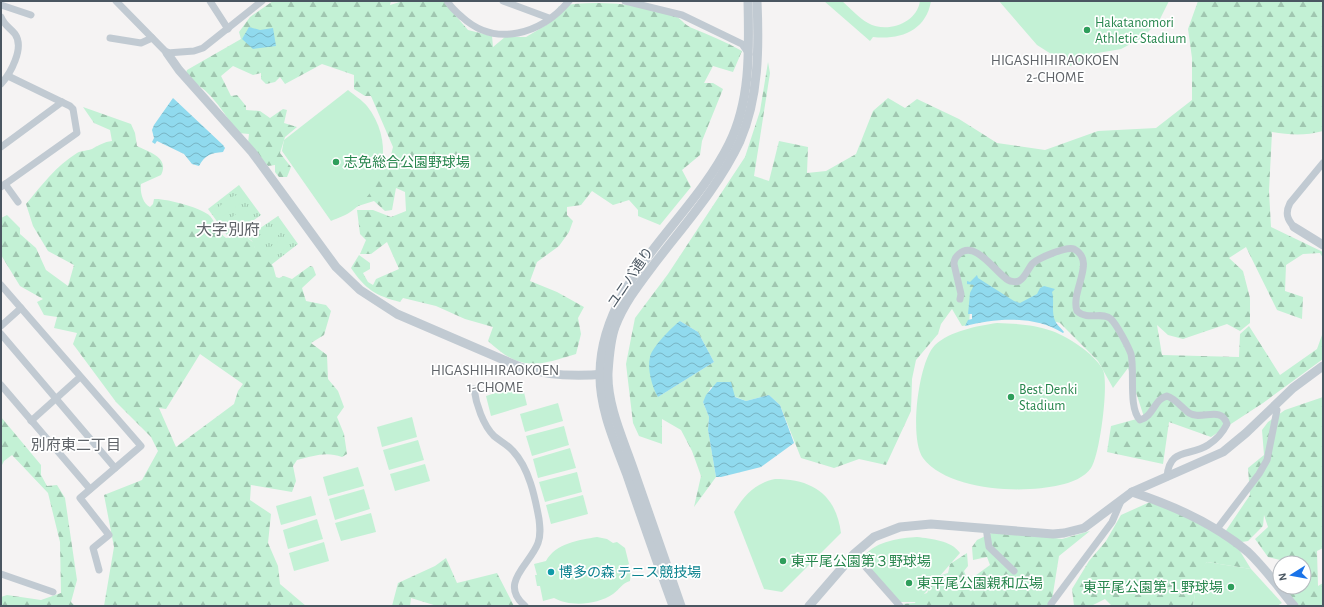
<svg xmlns="http://www.w3.org/2000/svg" width="1324" height="607" font-family="'Alegreya Sans','Noto Sans JP',sans-serif">
	<defs>
		<pattern id="grass-tufts" width="24" height="20" patternUnits="userSpaceOnUse"><rect width="24" height="20" fill="#c3f1d5"/><path d="M3 7l-1-3M5 7V3M7 7l1-3M15 17l-1-3M17 17v-4M19 17l1-3" fill="none" stroke="#a0c6b0"/></pattern>
		<pattern id="forest-firs" width="22" height="20" patternUnits="userSpaceOnUse"><rect width="22" height="20" fill="#c3f1d5"/><path d="M5 1l3.5 6h-7zM16 11l3.5 6h-7z" fill="#a0c6b0"/></pattern>
		<pattern id="water-waves" width="16" height="10" patternUnits="userSpaceOnUse"><rect width="16" height="10" fill="#90daee"/><path d="M0 5q4-4 8 0t8 0" fill="none" stroke="#78b4c4"/></pattern>
	</defs>
	<rect width="100%" height="100%" fill="#f5f3f3"/>
	<!-- grass -->
	<g fill="url(#grass-tufts)">
		<path d="M239,185L261,215L229,238L208,209Z"/>
		<path d="M278,216L298,244L271,265L258,256L252,241L247,237Z"/>
	</g>
	<!-- forest -->
	<g fill="url(#forest-firs)" fill-rule="evenodd">
		<path d="M273,1H391L390,5L403,1H443L468,30L492,36L493,47L505,37H526L548,24L559,6C593,0 644,3 677,17C682,20 686,26 692,28C709,35 726,42 742,51L733,72L713,66L704,83H713L723,89L702,141L700,155L682,170L691,187L660,225L638,216V210L629,200L613,205L592,191L581,205L567,207V215L573,221L569,232L559,246L537,262L530,281L557,292L584,307L578,318L581,334L576,354C537,366 521,372 488,341L493,327L465,319L436,306L403,298L400,302C376,296 365,289 351,268L359,255L370,263V269L363,273L368,282L373,285L376,279L399,269L387,242L371,254H360L366,240L360,234L357,210H373L391,217L406,211L405,192L396,188L392,210L385,211L374,201L355,207L377,173L390,159L393,147L371,96H365L354,89V75L322,64L285,84L280,77L275,82L266,84L261,79V73L253,75L233,66L221,76L231,96L237,95L246,106V110L260,111L270,118L283,109L287,110L284,123L297,127L285,137L280,153L291,167L287,177H279L275,172V165L268,166L248,143L249,134L238,133C224,114 209,85 184,79L187,70L241,39L239,32L250,17Z"/>
		<path d="M1198,1H1323V131C1305,136 1290,135 1272,132L1269,191L1271,227L1323,252V258L1320,253L1303,254L1286,265L1285,291L1303,297L1302,319L1277,310L1246,247L1229,258L1243,271L1250,298V323L1240,331L1227,324L1183,339L1168,335L1157,325L1162,355L1239,357L1240,334L1249,326L1280,375L1317,349L1322,335L1323,359L1263,403L1211,437L1169,422L1163,464L1107,452L1111,426L1144,417L1128,368L1113,388L1098,361L1060,323L1053,321L1026,304L971,296L969,325L962,326L952,309L941,324L938,334L916,360L912,379L911,411L886,465L859,459L834,468L801,458L780,405L769,395L746,401L711,387L703,402L709,417L708,430L716,477L694,507L701,476L692,451L681,430L662,419V444L639,436L633,423L626,364L635,318L668,274L745,157L760,111L768,62L770,73L754,176L769,181L779,141L808,147L807,173L826,171L856,154L873,111L888,98L905,108L917,99L959,119L997,143L1045,150L1098,131L1156,128L1192,100V58L1188,29ZM680,321L698,332L714,362L658,397Z"/>
		<path d="M83,107L131,124L135,133L137,146C148,152 170,157 161,175L141,184C140,191 142,203 150,207L153,204L154,199C165,198 203,208 210,216C216,223 219,233 226,238L244,235L254,243L255,248L273,266L276,277L279,278L284,276L292,279L310,266L313,267L316,275L302,288L306,301L326,305L331,311L324,335L311,343L327,355L328,379L338,391L344,407L337,417L344,434L347,454L342,457C326,451 313,456 297,460L293,466L296,481L292,492L251,485L250,500L271,514L268,543L278,566L280,584L306,606H104L114,547L104,495L142,480L158,451L151,437L116,402L73,344L77,333L54,328L57,317L44,315L37,302L43,299L20,286L1,255V218L7,215L20,228V234L36,248L46,270L68,286L74,265L48,251L33,226L26,204C42,185 56,166 77,153C82,150 88,151 92,149C99,145 104,142 112,141L110,130L94,123ZM200,354L243,384L238,391L234,404L176,447L159,408L166,409Z"/>
		<path d="M1323,397V548L1317,551L1318,586L1323,583V606H1292L1284,587H1304V563H1280V578L1273,573L1280,560L1268,557L1255,539L1268,527L1264,515L1263,526L1248,541L1235,543L1251,569L1207,562L1194,580L1195,594L1193,606H1112L1105,599L1091,606H1074L1072,589L1089,561L1106,541L1121,515L1150,502L1225,532L1250,495L1248,468L1264,455L1262,430L1268,422L1285,410Z"/>
		<path d="M1,417L41,465V475L47,486L57,485L65,498L77,580L71,602L75,606H1V597L7,595L41,600L61,593L60,542L48,493L12,455L4,461L1,467Z"/>
		<path d="M1090,531L1059,556L1051,606H909L902,604L915,603L918,596L927,593L935,577L948,573L950,564L967,553L968,566L964,571L968,581L990,565L987,557L973,560L972,547L977,540L994,532L1009,535L1027,534L1062,539Z"/>
		<path d="M446,558L457,583L497,573L514,606H437L411,598L410,606H392L398,583L435,566Z"/>
	</g>
	<!-- pitch -->
	<g fill="#c3f1d5">
		<path d="M824,1H842C850,8 859,18 868,23C887,34 917,23 920,1H931C926,31 900,40 873,37L870,41Z"/>
		<path d="M999,1H1169L1159,21L1142,38L1121,49L1098,53L1070,66L1037,45Z"/>
		<path d="M348,90C354,95 362,100 367,106C393,139 387,186 353,210C347,215 338,218 331,221L282,151L284,140Z"/>
		<path d="M235,195L241,203L223,216L217,208Z"/>
		<path d="M244,208L250,217L232,229L227,221Z"/>
		<path d="M274,226L280,234L262,247L256,238Z"/>
		<path d="M283,238L289,246L271,259L265,251Z"/>
		<path d="M997,323C1033,324 1056,327 1085,350C1091,355 1099,362 1103,370C1109,383 1100,455 1091,468C1085,477 1071,483 1060,485C1023,494 948,491 923,458C909,439 918,362 935,345C950,331 977,326 997,323Z"/>
		<path d="M522,384L527,405L491,416L486,396Z"/>
		<path d="M558,403L563,421L525,432L520,414Z"/>
		<path d="M412,417L417,437L382,447L377,427Z"/>
		<path d="M564,426L569,445L532,456L526,436Z"/>
		<path d="M418,440L424,460L389,470L383,450Z"/>
		<path d="M570,448L576,468L538,478L533,459Z"/>
		<path d="M425,464L430,481L395,491L390,474Z"/>
		<path d="M358,467L364,486L328,496L323,477Z"/>
		<path d="M577,472L582,492L545,502L539,482Z"/>
		<path d="M775,479C813,479 836,495 841,533L782,592L764,589L734,512C744,495 756,483 775,479Z"/>
		<path d="M364,489L370,509L335,520L329,499Z"/>
		<path d="M583,495L588,514L551,524L546,505Z"/>
		<path d="M311,496L316,515L281,525L276,506Z"/>
		<path d="M371,513L376,532L341,541L335,523Z"/>
		<path d="M317,519L323,539L288,549L283,530Z"/>
		<path d="M597,537L607,539L613,543L617,542L625,548L629,564L627,565L628,570H631L630,581C622,583 620,589 613,594C597,605 570,607 554,598L543,601L540,586H537L535,575H537L534,564L546,561C556,543 579,540 597,537Z"/>
		<path d="M917,537C931,539 951,540 960,553L917,602H900L867,565L865,555C877,541 900,538 917,537Z"/>
		<path d="M324,542L329,561L294,571L289,553Z"/>
		<path d="M1207,562L1251,569L1282,603L1277,606H1193L1195,594V575Z"/>
	</g>
	<!-- water -->
	<g fill="url(#water-waves)">
		<path d="M249,27L260,30L273,28L276,46L253,49L242,39Z"/>
		<path d="M173,98L223,145L225,148L223,152C211,153 205,155 199,166L192,164L184,154L157,141L155,144L152,142L154,138L152,130L154,125Z"/>
		<path d="M977,275L978,278L1014,301L1020,303L1037,294L1040,288L1044,286L1055,289L1052,292C1055,302 1050,314 1057,324C1059,327 1062,329 1064,332L1063,333C1034,315 996,318 965,326L968,320L972,319V314H968L970,293L974,285L967,284V281L970,282Z"/>
		<path d="M680,321L698,332L714,362L658,397C652,387 647,369 650,357C652,347 672,327 680,321Z"/>
		<path d="M717,382H731L735,397L746,401L769,395L780,405L794,443L761,467L721,477H716L708,430L709,417L703,402L706,395Z"/>
	</g>
	<g fill="none" stroke-linecap="round" stroke-linejoin="round">
		<!-- minor -->
		<g stroke="#c1cad2" stroke-width="7">
			<path d="M116,1L167,53L194,51L203,48L262,1"/>
			<path d="M210,1L228,29"/>
			<path d="M447,1C451,7 456,12 462,17C496,48 541,34 569,1"/>
			<path d="M503,1L549,18"/>
			<path d="M625,1L682,15L742,44L749,54"/>
			<path d="M1,5L31,15"/>
			<path d="M1,17C4,25 10,28 15,34C25,48 10,74 1,84"/>
			<path d="M110,38L141,43L152,38"/>
			<path d="M1,147L62,102"/>
			<path d="M5,184L18,202"/>
			<path d="M1,187L77,133L73,109L70,106L8,76"/>
			<path d="M1294,227C1287,219 1285,213 1290,203L1323,163"/>
			<path d="M1,285L141,446L80,498L109,535L93,548L99,570"/>
			<path d="M960,299L961,294L954,264C954,259 956,257 959,254C975,239 996,273 1008,280C1011,282 1017,282 1019,281C1025,278 1028,269 1032,264C1038,258 1067,246 1074,249C1097,261 1070,291 1077,311C1088,321 1103,311 1111,319C1117,325 1128,346 1131,354C1135,371 1128,408 1140,420C1154,416 1154,399 1167,396C1176,399 1182,408 1189,413C1202,421 1221,405 1227,424C1223,432 1216,440 1208,445C1190,457 1169,447 1167,477"/>
			<path d="M1,326L21,308"/>
			<path d="M1,334L115,468"/>
			<path d="M1,385L90,489"/>
			<path d="M474,389C476,404 483,425 494,436C500,441 508,445 513,451C529,468 535,497 539,519C540,527 541,535 538,543C530,565 498,583 525,606"/>
			<path d="M31,421L80,377"/>
			<path d="M986,528L989,547L1014,571"/>
			<path d="M1217,529L1259,474L1267,460L1277,410L1274,407"/>
			<path d="M854,554L900,606"/>
			<path d="M1,574L53,592"/>
			<path d="M1051,604L1112,522L1121,501"/>
		</g>
		<!-- tertiary -->
		<g stroke="#c1cad2" stroke-width="9">
			<path d="M167,53L179,70L252,152L336,267L360,290L397,314L520,367C549,376 575,377 605,374"/>
			<path d="M1294,227L1323,245"/>
			<path d="M1132,492C1172,505 1215,524 1248,552C1265,568 1279,588 1294,606"/>
			<path d="M673,606C657,562 642,519 627,475C615,443 599,408 600,373C601,281 691,221 729,144C751,100 749,49 748,1"/>
			<path d="M681,606C665,560 649,514 633,468C623,439 607,405 608,373C609,358 610,341 615,327C624,303 640,283 655,263C685,224 719,186 740,141C759,97 759,48 757,1"/>
			<path d="M809,606L854,554L874,537L900,527L931,524L1053,534L1064,533L1084,528L1132,492L1223,452L1246,433L1293,388L1323,366"/>
		</g>
	</g>
	<!-- markers -->
	<g fill="#2e9e5b" stroke="#fff" stroke-width="1.5">
		<circle cx="1087" cy="30" r="4"/>
		<circle cx="336" cy="162" r="4"/>
		<circle cx="1011" cy="397" r="4"/>
		<circle cx="783" cy="561" r="4"/>
		<circle cx="909" cy="583" r="4"/>
		<circle cx="1231" cy="587" r="4"/>
	</g>
	<circle fill="#0f9aa8" stroke="#fff" stroke-width="1.5" cx="551" cy="572" r="4"/>
	<g text-anchor="middle" stroke-width="3.5" stroke-linejoin="round" paint-order="stroke">
		<!-- leisure labels -->
		<g font-size="14" fill="#27864d" stroke="#fff" text-anchor="start">
			<text x="1095" y="27">Hakatanomori<tspan x="1095" dy="16">Athletic Stadium</tspan></text>
			<text x="344" y="167">志免総合公園野球場</text>
			<text x="1019" y="394">Best Denki<tspan x="1019" dy="16">Stadium</tspan></text>
			<text x="791" y="566">東平尾公園第３野球場</text>
			<text x="917" y="588">東平尾公園親和広場</text>
			<text x="1223" y="592" text-anchor="end">東平尾公園第１野球場</text>
		</g>
		<!-- street labels -->
		<g font-size="14" fill="#4a5661" stroke="#fff">
			<text transform="translate(630 277) rotate(-56)" y="5">ユニバ通り</text>
		</g>
		<!-- culture labels -->
		<g font-size="14" fill="#0d838f" stroke="#fff" text-anchor="start">
			<text x="559" y="577">博多の森 テニス競技場</text>
		</g>
		<!-- neighbourhood labels -->
		<g font-size="15" fill="#5f6368" stroke="#fff">
			<text x="1055" y="65">HIGASHIHIRAOKOEN<tspan x="1055" dy="17">2-CHOME</tspan></text>
			<text x="495" y="375">HIGASHIHIRAOKOEN<tspan x="495" dy="17">1-CHOME</tspan></text>
			<text x="76" y="450">別府東二丁目</text>
		</g>
		<!-- quarter labels -->
		<g font-size="16" fill="#5f6368" stroke="#fff">
			<text x="228" y="235">大字別府</text>
		</g>
	</g>
	<!-- border -->
	<rect width="1324" height="607" fill="none" stroke="#4a5661" stroke-width="4"/>
	<!-- north arrow -->
	<g transform="translate(1292 575) rotate(259)"><circle r="19" fill="#ffffff" stroke="#b7bbc0"/>
	<path d="M0-3L7 15L0 10L-7 15Z" fill="#1a73e8"/>
	<text y="-6" font-size="11" font-weight="bold" text-anchor="middle" fill="#4a5661">N</text>
	</g>
</svg>
